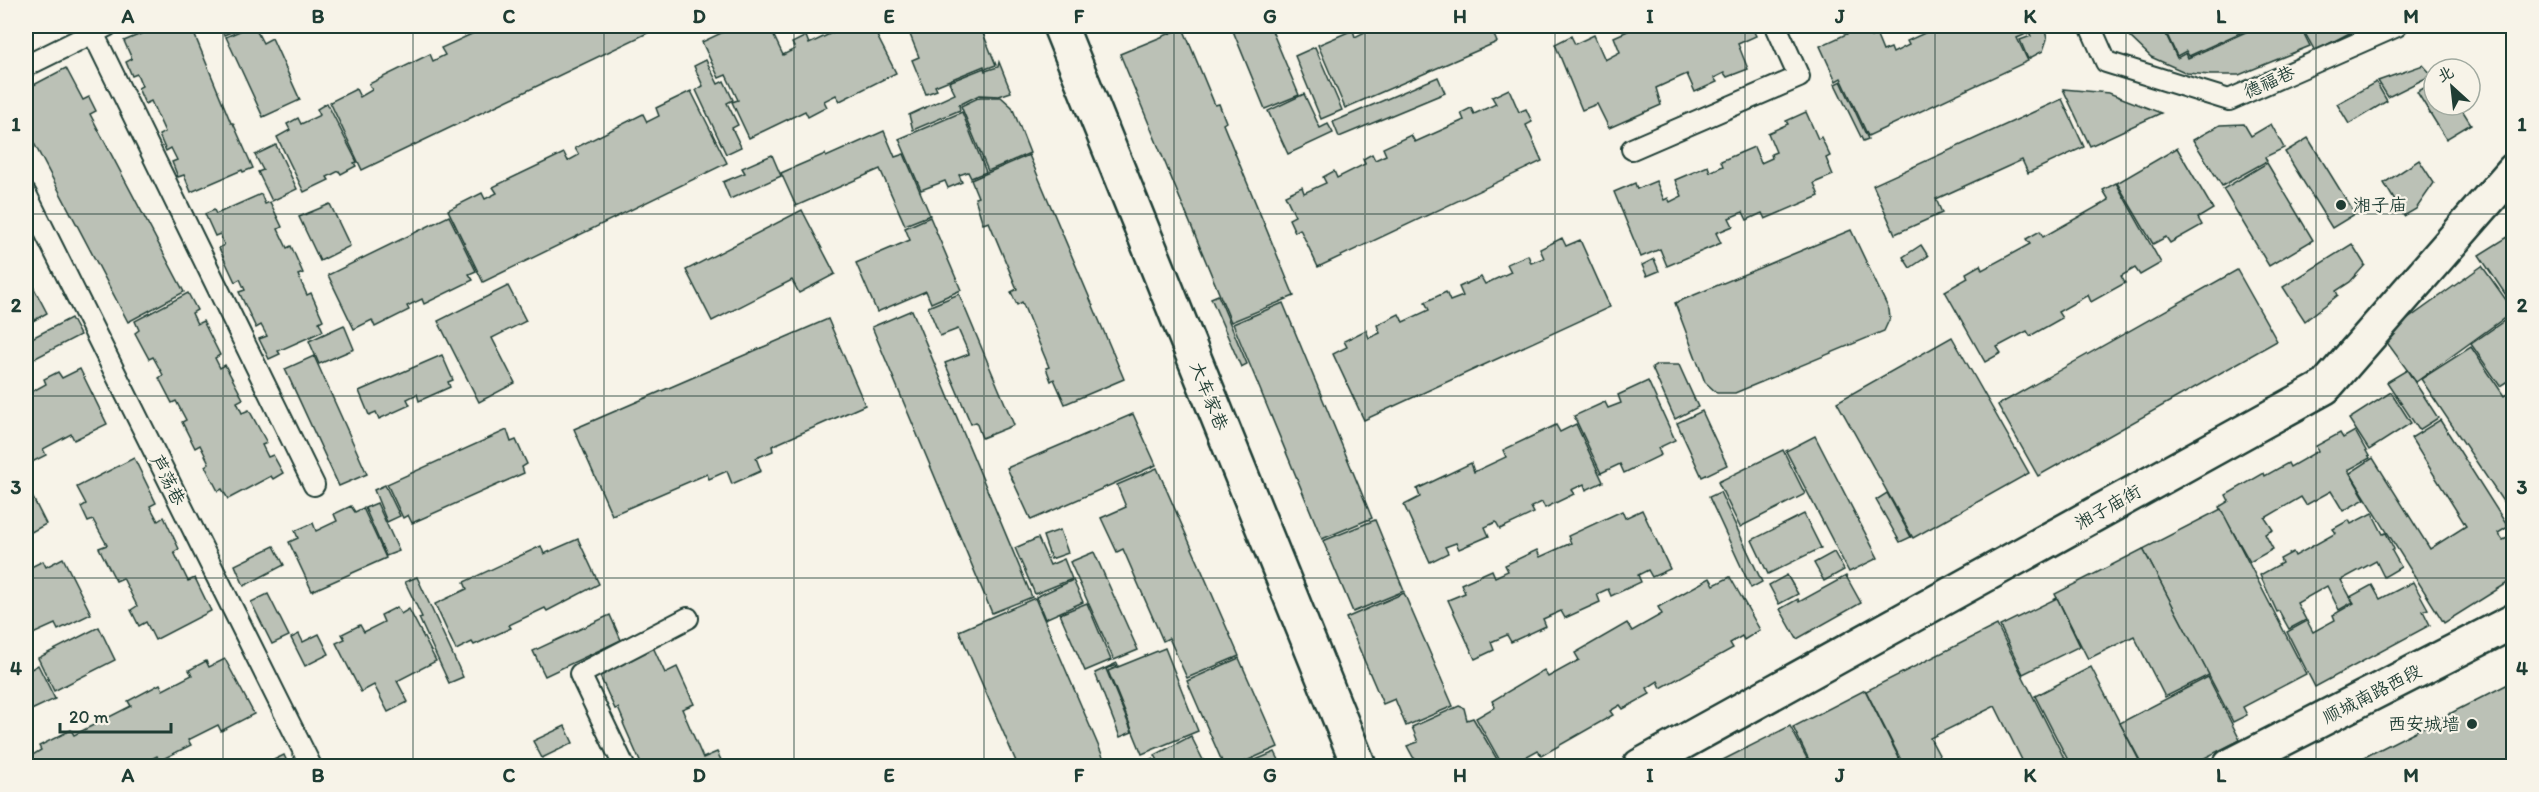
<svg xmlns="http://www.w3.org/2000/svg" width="2539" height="792" font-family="Itim,'LXGW WenKai TC',sans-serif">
	<rect width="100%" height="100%" fill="#f7f3e8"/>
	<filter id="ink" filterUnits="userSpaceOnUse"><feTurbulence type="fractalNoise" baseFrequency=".0167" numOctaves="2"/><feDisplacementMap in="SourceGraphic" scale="12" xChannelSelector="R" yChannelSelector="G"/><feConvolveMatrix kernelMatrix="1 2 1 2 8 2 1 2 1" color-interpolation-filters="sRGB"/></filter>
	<g filter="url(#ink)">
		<!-- building -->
		<g fill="#bbc1b6" stroke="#1f3d34" stroke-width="1.5">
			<path d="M26,26H41L26,34Z"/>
			<path d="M160,26H187L190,32L193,31L231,123H233L253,168L243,172L242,170L191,192L184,175L178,177L172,162L177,160L171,148L166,151L159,135L165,132L151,101L145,104L138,88L142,86L137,74L132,76L126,62L132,59L124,41Z"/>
			<path d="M220,26H245L224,35Z"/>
			<path d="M251,26H254L263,43L272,38L300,100L263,117L226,37Z"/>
			<path d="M489,26H654L656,29L362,170L330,102L356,89L360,97L372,90L369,84L430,54L433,61L445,55L441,48Z"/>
			<path d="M736,26H769L783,55L795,49L792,43L806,36L809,44L838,30L835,26H872L896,73L840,101L836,95L824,101L827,107L808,117L805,111L749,138L732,102L738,100L726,75L719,78L702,42Z"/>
			<path d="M898,26H980L996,65L985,69L984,66L935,86L937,90L926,94L912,60L919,57L907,27L900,30Z"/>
			<path d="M1231,26H1270L1299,95L1265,109Z"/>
			<path d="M1365,26H1490L1497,42L1345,108L1318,45L1353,30L1355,37L1367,31Z"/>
			<path d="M1639,26H1751L1756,36L1738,44L1748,69L1727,77L1724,73L1714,78L1717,82L1695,92L1687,74L1680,77L1656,88L1661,105L1609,128L1597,104L1582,110L1555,44L1571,36L1575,44L1594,35L1605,60L1620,52L1614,37Z"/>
			<path d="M1864,26L1871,37L1876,34L1883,51L1891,48L1893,53L1909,45L1907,41L1940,26H1942L1945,30L1955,26H1964L1966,29L1972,26H2025L2029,33L2017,38L2028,61L1868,136L1841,78L1836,81L1820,46Z"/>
			<path d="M2026,26H2044L2047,39L2043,51L2028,59L2020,40L2031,36Z"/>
			<path d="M2124,26H2162L2177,58L2186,53L2188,58L2259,26H2300L2310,46L2239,75H2210L2187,73L2151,57L2129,36Z"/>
			<path d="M2163,26H2255L2189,56L2186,51L2177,56Z"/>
			<path d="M2301,26H2363L2315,51Z"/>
			<path d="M1183,28L1215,105L1219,104L1226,122L1223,124L1294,296L1231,322L1120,54Z"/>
			<path d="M1315,47L1342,110L1321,119L1295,56Z"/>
			<path d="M706,60L718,84L724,81L733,100L727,103L738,125L732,128L741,147L726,154L696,90L703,86L694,66Z"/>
			<path d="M999,62L1011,92L999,96L979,95L959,105L960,110L913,130L909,115L955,94L949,82L984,68L985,71L998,67Z"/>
			<path d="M2423,65L2432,75L2388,97L2378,81Z"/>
			<path d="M66,68L83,100L89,97L96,111L90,114L184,292L128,322L26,128V89Z"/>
			<path d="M1438,77L1445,93L1339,137L1333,122Z"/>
			<path d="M1841,81L1868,139L1863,141L1835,84Z"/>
			<path d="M2376,82L2387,101L2349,124L2337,104Z"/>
			<path d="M2434,82V105H2459L2471,124L2446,139L2417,92Z"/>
			<path d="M1509,89L1519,112L1526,109L1532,122L1526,125L1542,161L1318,267L1300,229L1295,232L1289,219L1295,216L1285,195L1302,187L1304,193L1326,183L1323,177L1334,171L1337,178L1365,164L1363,159L1372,154L1375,160L1386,155L1383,148L1411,135L1415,142L1464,120L1461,113L1471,108L1474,114L1496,104L1492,97Z"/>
			<path d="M2063,89L2109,93L2161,113L2090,146Z"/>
			<path d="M691,91L727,163L483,282L448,210L482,193L485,199L497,193L493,187L564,153L568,161L579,155L575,148L643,114L647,122L659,116L656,108Z"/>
			<path d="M1304,94L1320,128L1328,124L1333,133L1288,154L1268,111Z"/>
			<path d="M980,97H1001L1012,107L1030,153L988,171L961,106Z"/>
			<path d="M2062,99L2084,147L2028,173L2022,160L1936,199L1942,213L1895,234L1873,185Z"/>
			<path d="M327,103L357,162L354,163L356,166L341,174L339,171L327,177L329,180L304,192L277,137L290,130L287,124L298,118L301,124L320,115L317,109Z"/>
			<path d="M962,112L986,172L971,178L968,172L959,175L962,182L948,188L945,181L921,190L899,139Z"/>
			<path d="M1806,112L1818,139L1821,137L1830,156L1826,158L1833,175L1814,183L1819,196L1765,219L1762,213L1747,220L1743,212L1729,218L1733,226L1716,233L1721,243L1667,266L1660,249L1641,257L1614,192L1635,183L1637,189L1656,181L1664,200L1668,198L1670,202L1682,196L1675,180L1708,166L1710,172L1723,166L1721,161L1754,147L1761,163L1772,158L1771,154L1776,152L1768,133L1788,124L1786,121Z"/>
			<path d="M2244,124L2251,136L2271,124L2284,148L2265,157L2267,161L2222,186L2193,140L2220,125Z"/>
			<path d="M884,131L895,157L904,154L930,215L905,225L880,169L796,206L781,173L825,154L826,157Z"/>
			<path d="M2308,138L2355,214L2332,228L2285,152Z"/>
			<path d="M276,145L297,189L272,201L258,172L263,170L255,155Z"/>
			<path d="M2177,148L2213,209L2198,218L2202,225L2170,243L2166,237L2153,244L2117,183Z"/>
			<path d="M772,155L781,176L730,199L723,182L745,173L742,168Z"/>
			<path d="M1029,155L1124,379L1065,404L1054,379L1051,381L1046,368L1049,367L1022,302L1017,305L1011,292L1017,289L989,222L983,224L975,198L978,197L971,180Z"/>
			<path d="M2419,160L2434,183L2416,209L2404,216L2384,183Z"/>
			<path d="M2267,163L2313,240L2269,266L2223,189Z"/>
			<path d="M2116,183L2161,263L2140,275L2135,268L2121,276L2125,283L2091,302L2088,295L2058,312L2062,318L2030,336L2027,331L1997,347L2001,353L1985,362L1945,291L1968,278L1966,273L1980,265L1982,270L2030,244L2026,239L2040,231L2043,237L2109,200L2103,190Z"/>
			<path d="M261,194L265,204L270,202L282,227L278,229L287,248L291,246L303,273L298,275L307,295L311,293L323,320L319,322L323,331L278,351L280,354L269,359L259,339L267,336L261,325L256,328L239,292L245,290L240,279L235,282L219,248L224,245L220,234L215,236L205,214L214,210L216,214Z"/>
			<path d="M330,204L350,246L320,261L299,217Z"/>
			<path d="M802,210L835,274L799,293L792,280L712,321L686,270Z"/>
			<path d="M449,216L476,271L469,274L473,280L424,304L422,299L407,306L409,310L375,327L372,320L354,329L328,275Z"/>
			<path d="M930,217L961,290L931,303L926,291L877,312L856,263L910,240L905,228Z"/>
			<path d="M1851,230L1889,310L1890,318L1884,331L1735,393H1717L1705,382L1675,303Z"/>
			<path d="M2514,233V307L2479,255Z"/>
			<path d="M1562,238L1566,246L1580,240L1610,307L1364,420L1333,354L1347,347L1344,341L1366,330L1369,338L1380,333L1377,325L1399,314L1403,322L1429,310L1425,302L1446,292L1450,301L1463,296L1459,287L1481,277L1485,284L1511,272L1507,264L1528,255L1531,263L1544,258L1540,249Z"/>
			<path d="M2352,244L2365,265L2350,282L2336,291L2338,295L2305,321L2283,287Z"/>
			<path d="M1921,245L1928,256L1910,268L1903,257Z"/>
			<path d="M1654,259L1659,271L1647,276L1642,265Z"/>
			<path d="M2482,266L2514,311L2416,382L2383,337Z"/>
			<path d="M2237,270L2277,341L2038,476L1998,405Z"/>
			<path d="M26,273L47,313L26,325Z"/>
			<path d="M508,286L526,321L492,338L515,383L479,402L438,321Z"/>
			<path d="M188,293L197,310L192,313L197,324L203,321L220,355L215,358L220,368L225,365L243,399L237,402L242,413L249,410L267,443L262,445L268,457L273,455L283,473L273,479L271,476L228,499L222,489L218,491L205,466L209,463L200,445L195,448L182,422L186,420L176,401L172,403L159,378L163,375L153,357L149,359L135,333L139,330L135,321Z"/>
			<path d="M959,294L1014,425L982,438L976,422L971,424L945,363L969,354L958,329L940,336L928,307Z"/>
			<path d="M1218,295L1247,364L1241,367L1211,298Z"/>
			<path d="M1283,303L1372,518L1322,539L1233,324Z"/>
			<path d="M912,310L1032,597L992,613L872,327Z"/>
			<path d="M2514,314V377L2500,386L2471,344Z"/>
			<path d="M71,318L80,335L26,363V341Z"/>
			<path d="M828,319L865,405L772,446L773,451L756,458L761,471L732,484L727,471L709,479L707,474L612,515L574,429Z"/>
			<path d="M344,325L354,349L319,364L309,341Z"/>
			<path d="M1952,337L2029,473L1913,538L1837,402Z"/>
			<path d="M2471,347L2504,396L2514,389V518L2421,379Z"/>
			<path d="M442,355L453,380L448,382L450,387L419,401L417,394L407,399L410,405L379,419L376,412L369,415L359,391Z"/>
			<path d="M314,356L367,474L339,486L285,369Z"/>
			<path d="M1657,365H1679L1698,407L1675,419L1652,368Z"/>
			<path d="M80,369L107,424L74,440L71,434L43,449L46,455L26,465V395L46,384L44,379L58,372L62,378Z"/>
			<path d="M2407,370L2438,418L2419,430L2387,382Z"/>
			<path d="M1648,381L1675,440L1658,448L1661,455L1624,473L1620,464L1601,473L1574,416L1605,402L1608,408L1621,403L1618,395Z"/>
			<path d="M2391,392L2411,423L2369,450L2349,419Z"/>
			<path d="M1702,411L1727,465L1702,477L1677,423Z"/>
			<path d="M1133,414L1156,465L1031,520L1007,468Z"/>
			<path d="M2440,420L2508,527L2498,533L2503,540L2514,535V579L2444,623L2350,473L2373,458L2430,549L2466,526L2411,438Z"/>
			<path d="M1576,424L1603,482L1586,490L1584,484L1571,490L1574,494L1545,508L1542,502L1531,507L1534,513L1500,529L1496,522L1485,527L1489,536L1459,549L1456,543L1445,547L1448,553L1430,562L1404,505L1420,497L1417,489L1471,463L1474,472L1506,457L1503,450L1556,425L1560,432Z"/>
			<path d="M507,430L511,442L516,440L527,464L522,467L524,473L412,523L408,515L403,518L387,484Z"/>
			<path d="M2355,431L2370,458L2348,470L2365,499L2343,511L2331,491L2306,505L2301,497L2265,518L2273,530L2265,534L2273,549L2250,562L2219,507L2229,501L2226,495L2264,473L2265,476L2288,463L2290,467L2318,451L2316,446L2340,433L2343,438Z"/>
			<path d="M1815,436L1878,558L1849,572L1786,451Z"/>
			<path d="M1783,450L1805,494L1740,527L1718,482Z"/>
			<path d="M134,458L156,503L150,506L158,521L164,517L179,549L174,552L188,581L195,578L211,611L155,640L146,622L139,626L131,610L137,606L123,578L116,581L99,548L107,545L93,520L88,522L81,507L86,504L77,487Z"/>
			<path d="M1157,468L1239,656L1187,678L1169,638L1163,641L1123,549L1117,552L1101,518L1126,507L1117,485Z"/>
			<path d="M385,485L400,516L387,522L374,490Z"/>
			<path d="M1720,492L1762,582L1751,588L1709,497Z"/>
			<path d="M1887,493L1911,537L1900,542L1876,500Z"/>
			<path d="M33,498L46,524L26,535V502Z"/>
			<path d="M377,503L399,551L386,556L365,508Z"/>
			<path d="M351,506L355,512L363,508L386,558L312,591L289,542L298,538L295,531L313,523L316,531L337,521L334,514Z"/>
			<path d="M2221,509L2306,674L2243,707L2247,715L2233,722L2143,549Z"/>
			<path d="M1642,510L1670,569L1652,577L1648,570L1638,575L1641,582L1611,596L1608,589L1597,594L1600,602L1565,618L1561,611L1543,619L1546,626L1511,642L1507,635L1491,642L1494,650L1475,659L1448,600L1465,593L1461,584L1492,570L1495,577L1508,571L1505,565L1537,550L1540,557L1571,543L1568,536L1622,511L1625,518Z"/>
			<path d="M2372,513L2383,534L2386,533L2394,549L2392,551L2401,567L2384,577L2376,561L2341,580L2353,602L2339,610L2327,586L2297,603L2306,620L2289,629L2279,611L2277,612L2260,575L2282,563L2280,559L2293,552L2295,556L2336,533L2333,529L2349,520L2351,524Z"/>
			<path d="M1804,514L1821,548L1768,574L1752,540Z"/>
			<path d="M1375,520L1404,591L1353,612L1323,541Z"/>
			<path d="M1060,530L1068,553L1051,559L1043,536Z"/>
			<path d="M1038,538L1050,565L1064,559L1072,579L1035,594L1015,548Z"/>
			<path d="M578,539L599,584L547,611L545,608L509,625L511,628L474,645L472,642L456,650L435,604L467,589L464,582L541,546L544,554Z"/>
			<path d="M274,546L284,565L244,586L235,565Z"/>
			<path d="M2143,549L2209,675L2165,697L2134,636L2088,659L2055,594Z"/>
			<path d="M1094,552L1138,650L1114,660L1070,562Z"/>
			<path d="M1834,552L1844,570L1824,581L1814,563Z"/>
			<path d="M63,558L91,614L58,630L55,624L26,637L30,644L26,647V578L30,575L27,569L43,561L46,567Z"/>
			<path d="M1787,575L1798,594L1779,604L1769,585Z"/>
			<path d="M1846,576L1861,603L1797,639L1780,609L1798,599L1799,602Z"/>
			<path d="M417,577L463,677L449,683L419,618L422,617L405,582Z"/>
			<path d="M1730,577L1760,630L1744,640L1742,636L1730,643L1733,648L1661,688L1658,681L1647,688L1650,694L1623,709L1620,705L1610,711L1613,715L1541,756L1538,750L1509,766H1503L1476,718L1495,707L1492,701L1544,670L1548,677L1579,660L1575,653L1627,623L1632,631L1662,614L1658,607L1710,578L1714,585Z"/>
			<path d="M1073,580L1083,602L1045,619L1036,597Z"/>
			<path d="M2413,582L2428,609L2423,611L2430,625L2315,687L2287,632L2307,621L2313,632L2335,620L2333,615L2354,603L2350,597L2372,585L2380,599Z"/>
			<path d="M1404,593L1453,706L1406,726L1395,699L1383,704L1346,618Z"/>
			<path d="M268,594L289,636L272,644L251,602Z"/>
			<path d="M1035,598L1104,759L1086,766H1018L959,631Z"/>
			<path d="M2057,598L2080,646L2023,674L2000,626Z"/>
			<path d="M1087,603L1111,660L1085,671L1060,614Z"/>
			<path d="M397,607L401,614L409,609L436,661L397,681L408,702L388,712L374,685L361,692L336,643L345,639L342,634L360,625L364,632L384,622L381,615Z"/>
			<path d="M610,615L621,640L545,676L533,651Z"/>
			<path d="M1997,625L2068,766H2025L1995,706L1930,738L1945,766H1904L1866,691Z"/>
			<path d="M99,627L115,660L54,691L38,658Z"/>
			<path d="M299,634L303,642L319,634L329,654L305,666L291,638Z"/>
			<path d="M653,647L665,673L677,667L694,704L682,709L703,758L717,752L724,766H642L623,723L624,722L618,708L615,709L598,672Z"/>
			<path d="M1165,648L1198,731L1142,754L1108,671Z"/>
			<path d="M1239,658L1278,747L1235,766H1224L1187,681Z"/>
			<path d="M225,659L254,714L221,731L218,725L188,740L191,745L159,761L157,756L145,762L147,766H26V759L41,750L39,746L71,730L74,735L131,706L128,701L160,684L163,690L192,675L189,670L206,661L209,667Z"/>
			<path d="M1117,663L1118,665L1106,669L1132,732L1120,737L1095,673Z"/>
			<path d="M38,665L55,699L27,712L26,672Z"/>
			<path d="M2091,667L2142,766H2071L2035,696Z"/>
			<path d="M2208,677L2240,740L2189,766H2143L2120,723Z"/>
			<path d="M2514,681V766H2347Z"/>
			<path d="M1865,690L1903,766H1812L1793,727Z"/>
			<path d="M1459,706L1464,708L1467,720L1473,718L1501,766H1423L1413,757L1407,746L1418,742L1412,727Z"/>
			<path d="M565,726L573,743L542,758L533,741Z"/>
			<path d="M1790,726L1811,766H1711Z"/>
			<path d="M1191,736L1206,766H1161L1155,755Z"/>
			<path d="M1275,752L1282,766H1241Z"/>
			<path d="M284,755L289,766H261Z"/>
			<path d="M1153,758L1157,766H1145L1143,763Z"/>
		</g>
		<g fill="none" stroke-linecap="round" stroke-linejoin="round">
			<defs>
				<g id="service">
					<path d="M2090,26L2106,62L2229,100L2397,26"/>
					<path d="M93,33L314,485"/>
					<path d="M26,66L107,26"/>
					<path d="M1632,149L1799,77L1776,26"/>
					<path d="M26,194L311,766"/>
					<path d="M624,766L580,674L688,618"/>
				</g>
				<g id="tertiary">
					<path d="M1060,26L1359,766"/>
					<path d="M1640,766L2325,387L2514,170"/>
					<path d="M2230,766L2514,621"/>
				</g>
			</defs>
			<!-- service casing -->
			<use href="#service" stroke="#1f3d34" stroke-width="24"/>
			<!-- tertiary casing -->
			<use href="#tertiary" stroke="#1f3d34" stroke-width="38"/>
			<!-- service -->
			<use href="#service" stroke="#f7f3e8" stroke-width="20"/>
			<!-- tertiary -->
			<use href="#tertiary" stroke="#f7f3e8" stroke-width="33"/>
		</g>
	</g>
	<!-- grid -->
	<path fill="none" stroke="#1f3d34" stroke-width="1.5" stroke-opacity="0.55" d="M223,26V766M413,26V766M604,26V766M794,26V766M984,26V766M1174,26V766M1365,26V766M1555,26V766M1745,26V766M1935,26V766M2126,26V766M2316,26V766M26,214H2514M26,396H2514M26,578H2514"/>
	<!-- markers -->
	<g fill="#1f3d34" stroke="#f7f3e8" stroke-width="2">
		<circle cx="2341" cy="205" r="6"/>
		<circle cx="2472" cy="724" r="6"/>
	</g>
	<g text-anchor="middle" stroke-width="4.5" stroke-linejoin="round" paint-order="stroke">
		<!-- street labels -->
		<g font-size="18" fill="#1f3d34" stroke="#f7f3e8">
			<text transform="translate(2269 82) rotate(-24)" y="6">德福巷</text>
			<text transform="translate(1209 396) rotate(68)" y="6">大车家巷</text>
			<text transform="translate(168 480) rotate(63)" y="6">芦荡巷</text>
			<text transform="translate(2108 507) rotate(-29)" y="6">湘子庙街</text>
			<text transform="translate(2372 694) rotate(-27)" y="6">顺城南路西段</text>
		</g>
		<!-- poi labels -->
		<g font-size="18" fill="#1f3d34" stroke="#f7f3e8" text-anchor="start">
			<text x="2353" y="211">湘子庙</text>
			<text x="2460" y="730" text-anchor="end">西安城墙</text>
		</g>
	</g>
	<!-- margin -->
	<rect width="2539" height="792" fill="none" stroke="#f7f3e8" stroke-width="66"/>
	<!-- north arrow -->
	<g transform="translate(2452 87) rotate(333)"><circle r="28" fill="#f7f3e8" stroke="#a1aaa0" stroke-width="1.5"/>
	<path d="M0-4.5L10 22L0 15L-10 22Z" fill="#1f3d34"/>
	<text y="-9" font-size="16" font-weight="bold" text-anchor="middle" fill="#1f3d34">北</text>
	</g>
	<!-- scale -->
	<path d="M60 723v9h111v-9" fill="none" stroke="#1f3d34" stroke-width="3"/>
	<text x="69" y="723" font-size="18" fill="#1f3d34" stroke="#f7f3e8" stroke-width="4.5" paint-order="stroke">20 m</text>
	<rect x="33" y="33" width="2473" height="726" fill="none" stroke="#1f3d34" stroke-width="2"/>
	<g font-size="20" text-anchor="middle" font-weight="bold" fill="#1f3d34">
		<text x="128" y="23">A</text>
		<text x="318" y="23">B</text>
		<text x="509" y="23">C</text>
		<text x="699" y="23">D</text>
		<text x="889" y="23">E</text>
		<text x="1079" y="23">F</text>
		<text x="1270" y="23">G</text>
		<text x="1460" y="23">H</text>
		<text x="1650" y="23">I</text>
		<text x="1840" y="23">J</text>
		<text x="2030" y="23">K</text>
		<text x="2221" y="23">L</text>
		<text x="2411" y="23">M</text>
		<text x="16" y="131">1</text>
		<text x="2522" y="131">1</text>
		<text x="16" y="312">2</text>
		<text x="2522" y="312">2</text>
		<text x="16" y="494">3</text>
		<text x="2522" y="494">3</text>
		<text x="16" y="675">4</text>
		<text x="2522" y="675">4</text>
		<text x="128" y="782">A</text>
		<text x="318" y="782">B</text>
		<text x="509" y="782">C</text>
		<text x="699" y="782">D</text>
		<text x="889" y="782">E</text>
		<text x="1079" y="782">F</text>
		<text x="1270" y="782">G</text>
		<text x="1460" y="782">H</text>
		<text x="1650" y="782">I</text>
		<text x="1840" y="782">J</text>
		<text x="2030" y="782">K</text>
		<text x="2221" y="782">L</text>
		<text x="2411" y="782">M</text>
	</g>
</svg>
